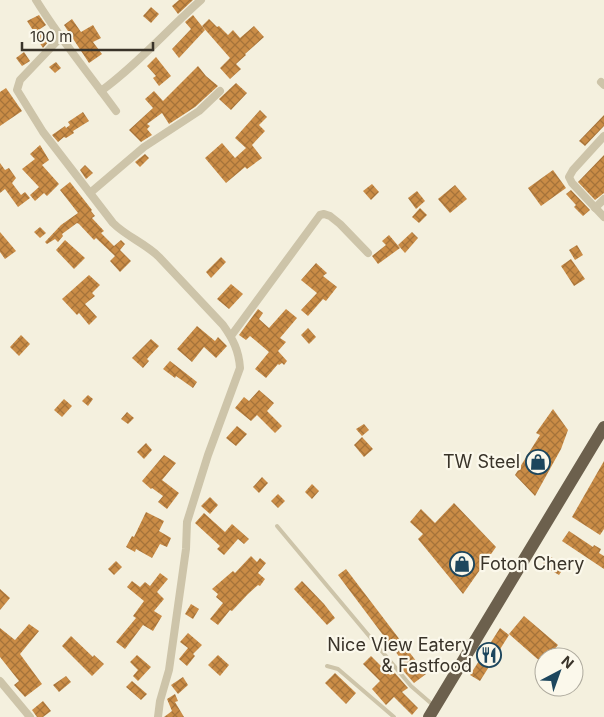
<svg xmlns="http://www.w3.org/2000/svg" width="604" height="717" font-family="Inter,sans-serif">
	<defs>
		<pattern id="building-cross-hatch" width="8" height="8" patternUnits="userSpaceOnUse" patternTransform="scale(1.25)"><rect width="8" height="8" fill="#ca8c46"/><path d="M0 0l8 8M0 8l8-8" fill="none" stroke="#a5733a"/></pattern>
	</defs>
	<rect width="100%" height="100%" fill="#f4f0de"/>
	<!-- building -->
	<g fill="url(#building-cross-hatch)">
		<path d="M179,0H193L178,14L172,6Z"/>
		<path d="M151,7L159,14L151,23L143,16Z"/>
		<path d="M39,15L46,25L40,29L49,41L43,48L39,42L40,41L27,21Z"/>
		<path d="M193,15L205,30L179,58L172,49L191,29L185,22Z"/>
		<path d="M72,19L81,32L93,25L101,38L93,42L102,54L89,63L64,25Z"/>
		<path d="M209,19L217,27L219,26L228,35L233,30L240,38L254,26L264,37L245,54L246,55L236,64L241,69L230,79L220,68L230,58L202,26Z"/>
		<path d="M24,52L30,61L22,66L16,58Z"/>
		<path d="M156,57L171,76L159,86L153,78L156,76L147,66Z"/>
		<path d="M56,62L61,68L55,73L49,67Z"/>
		<path d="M198,66L206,76L218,86L195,107L169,124L162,113L147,124L150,126L147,129L152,135L141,142L129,130L153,108L145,99L154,91L163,101Z"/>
		<path d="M236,83L247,93L231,110L219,99Z"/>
		<path d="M6,88L22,111L0,126V92Z"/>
		<path d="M260,110L267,117L259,125L265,131L252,145L262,158L247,169L245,167L226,183L205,158L222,143L235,158L246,148L235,138Z"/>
		<path d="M83,112L89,121L73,131L74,133L66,138L64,137L58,142L52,135L65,126L66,128L70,125L68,122Z"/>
		<path d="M604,115V126L585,146L579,141Z"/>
		<path d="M40,145L49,160L42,165L59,184L47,196L44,193L35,201L30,195L39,187L22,169L35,159L30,154Z"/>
		<path d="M145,154L149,158L140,167L135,162Z"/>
		<path d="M604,155V193L595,200L578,182Z"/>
		<path d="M0,163L5,170L9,168L16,178L12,183L21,195L25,192L30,198L18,207L5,189L0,193Z"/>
		<path d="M85,165L93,173L86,179L80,170Z"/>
		<path d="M553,170L566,188L541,206L528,188Z"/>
		<path d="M70,182L92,210L91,211L95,216L92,218L104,231L101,233L114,246L121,240L125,244L120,250L131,261L120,272L110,261L115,256L96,238L94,240L79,224L77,223L62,234L63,236L58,242L55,239L47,244L45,242L61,225L78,213L60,190Z"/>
		<path d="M372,184L379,192L371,200L363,191Z"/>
		<path d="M455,185L467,199L450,213L438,199Z"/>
		<path d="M571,190L590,210L583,216L574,207L576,205L566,194Z"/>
		<path d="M417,191L425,201L416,209L408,198Z"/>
		<path d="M420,208L427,215L419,223L412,217Z"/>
		<path d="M40,227L46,233L40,238L34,232Z"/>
		<path d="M0,232L16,251L5,259L0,252Z"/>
		<path d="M412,232L418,238L405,253L398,245Z"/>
		<path d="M389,235L400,248L378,264L372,256L386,245L382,241Z"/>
		<path d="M65,240L85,258L74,269L56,250Z"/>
		<path d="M577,245L583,255L575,260L569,250Z"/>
		<path d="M221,257L226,262L211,278L206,272Z"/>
		<path d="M571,259L585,279L574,286L561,266Z"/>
		<path d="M316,263L327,273L323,276L337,287L326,301L323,299L308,316L301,310L317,293L301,280Z"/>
		<path d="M89,275L100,285L92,293L95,296L85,304L97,317L89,325L79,313L77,315L62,299Z"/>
		<path d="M231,284L243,294L229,309L217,299Z"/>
		<path d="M258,309L263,313L259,319L269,328L286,309L297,318L280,338L286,342L278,351L287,361L284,365L282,363L279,365L278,364L266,378L255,369L269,352L250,336L246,340L239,335Z"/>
		<path d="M197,326L215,341L218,337L227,346L216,358L204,347L192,362L177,349Z"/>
		<path d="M308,328L316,337L309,344L301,335Z"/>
		<path d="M21,335L30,344L19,356L10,347Z"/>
		<path d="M151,339L159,346L147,359L149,361L143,368L132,358Z"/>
		<path d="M170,361L197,382L193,388L176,376L175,378L163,369Z"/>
		<path d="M259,390L274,403L267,411L282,426L275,433L257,415L251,421L235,408L244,397L249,401Z"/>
		<path d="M88,395L93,399L88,406L82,401Z"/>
		<path d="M64,399L72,406L62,417L54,410Z"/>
		<path d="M553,409L568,430L561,449L535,496L515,475L540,435L536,433Z"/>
		<path d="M127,412L134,418L128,424L121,419Z"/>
		<path d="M364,424L369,430L362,436L356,429Z"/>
		<path d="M237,426L247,434L236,446L226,438Z"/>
		<path d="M362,437L373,449L364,457L354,445Z"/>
		<path d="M146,443L152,450L144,459L137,452Z"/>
		<path d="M164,455L176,463L162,480L179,493L167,509L158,502L163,496L152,488L151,489L142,481Z"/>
		<path d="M604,461V529L600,535L572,517Z"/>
		<path d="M262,477L268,483L259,493L253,487Z"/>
		<path d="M312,484L319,491L312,499L305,492Z"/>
		<path d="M278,494L285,501L278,508L271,501Z"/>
		<path d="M210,497L218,505L210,514L201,506Z"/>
		<path d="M454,503L496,547L463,594L418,539L423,534L410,522L421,509L435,523Z"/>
		<path d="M146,512L164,521L159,531L171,538L167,547L160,544L152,558L136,549L135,552L126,547L132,536L134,537Z"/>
		<path d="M204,513L225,532L232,524L249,539L244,544L238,539L224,555L217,549L220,546L195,523Z"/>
		<path d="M569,531L593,547L594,545L601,549L599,553L604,556V569L562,541Z"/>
		<path d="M548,555L565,566L559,575L542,565Z"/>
		<path d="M251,556L257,562L260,558L266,563L258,573L265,579L260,586L258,585L248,594L232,611L230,610L218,625L210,619L223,603L216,597L218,594L212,589L233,571L235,573Z"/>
		<path d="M116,561L122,567L114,575L108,569Z"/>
		<path d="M346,569L426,674L414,683L400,667L404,663L338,575Z"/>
		<path d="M160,573L168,579L157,592L164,599L154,611L162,616L153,631L143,625L125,649L116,642L136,618L133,616L144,601L127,587L132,581L140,587L145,582L150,586Z"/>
		<path d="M302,581L324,604L335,618L327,625L294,589Z"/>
		<path d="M0,589L10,598L0,610Z"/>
		<path d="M191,604L199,609L193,619L185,614Z"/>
		<path d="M524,616L558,645L548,657H544L542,663L509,634Z"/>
		<path d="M29,624L39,631L20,654L42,684L25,697L14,685L19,681L0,657V628L15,640Z"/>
		<path d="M500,628L509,635L480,681L470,675Z"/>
		<path d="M188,633L202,645L193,654L195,656L187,666L179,659L188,648L180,642Z"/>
		<path d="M71,636L93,657L94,655L104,664L92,676L62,646Z"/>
		<path d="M137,655L151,667L138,681L133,676L138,670L130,662Z"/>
		<path d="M218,655L229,665L220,676L208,665Z"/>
		<path d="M371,656L390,675L394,672L408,688L402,692L418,708L412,715L394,697L386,705L372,689L380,681L363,664Z"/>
		<path d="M335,673L356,693L346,704L325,683Z"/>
		<path d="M66,676L71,682L59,692L53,685Z"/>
		<path d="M183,677L188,685L178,694L171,685Z"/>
		<path d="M132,681L147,694L141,700L126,687Z"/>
		<path d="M175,694L178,701L175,702L184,717H164L172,711L167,699Z"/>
		<path d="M43,701L51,711L43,717H37L32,710Z"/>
	</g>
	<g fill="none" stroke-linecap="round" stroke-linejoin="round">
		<!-- service -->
		<g stroke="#cdc4a9" stroke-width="4">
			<path d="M277,526L411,686L433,705"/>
			<path d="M327,666L338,669L394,717"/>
		</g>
		<!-- minor -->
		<g stroke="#cdc4a9" stroke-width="8">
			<path d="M36,0C60,39 89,74 116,111"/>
			<path d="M60,38L20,80L17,90L43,132L113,223C127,237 145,243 159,257L223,325C233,339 239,351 240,368L208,455L187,522L186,549L169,670L160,701L158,717"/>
			<path d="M601,82L604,85"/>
			<path d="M101,91C138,64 167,30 201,0"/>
			<path d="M604,136L573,170L569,177L572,183L604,217"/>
			<path d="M90,193L144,147L199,111L220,91"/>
			<path d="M595,208L604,199"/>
			<path d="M231,336L320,215L324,214L330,216L340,224L368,253"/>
			<path d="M0,681L30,717"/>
		</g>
		<!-- trunk -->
		<path stroke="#6c604d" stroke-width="12" d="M429,717L604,427"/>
	</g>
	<!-- icons -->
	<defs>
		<symbol id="shop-ring" viewBox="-11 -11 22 22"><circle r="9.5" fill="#fbf8eb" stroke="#1d465d" stroke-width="1.5"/><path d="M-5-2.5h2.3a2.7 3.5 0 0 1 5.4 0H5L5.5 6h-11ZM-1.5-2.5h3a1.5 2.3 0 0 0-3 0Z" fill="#1d465d"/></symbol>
		<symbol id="restaurant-ring" viewBox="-11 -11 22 22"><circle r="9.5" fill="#fbf8eb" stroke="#1d465d" stroke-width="1.5"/><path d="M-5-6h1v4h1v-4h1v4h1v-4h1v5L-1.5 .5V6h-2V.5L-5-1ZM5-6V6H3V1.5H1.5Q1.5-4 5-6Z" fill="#1d465d"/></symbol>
	</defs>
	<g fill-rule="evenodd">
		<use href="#shop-ring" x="524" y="448" width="28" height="28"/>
		<use href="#shop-ring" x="448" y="550" width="28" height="28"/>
		<use href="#restaurant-ring" x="475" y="641" width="28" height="28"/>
	</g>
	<g text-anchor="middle" stroke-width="4.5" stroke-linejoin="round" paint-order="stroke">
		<!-- poi labels -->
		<g font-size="18" fill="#393329" stroke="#fbf8eb" text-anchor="end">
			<text x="520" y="468">TW Steel</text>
			<text x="480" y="570" text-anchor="start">Foton Chery</text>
			<text x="472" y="651">Nice View Eatery<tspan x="472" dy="21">&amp; Fastfood</tspan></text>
		</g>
	</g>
	<!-- north arrow -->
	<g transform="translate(559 672) rotate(41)"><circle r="24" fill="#fbf8eb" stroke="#ada99d"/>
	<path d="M0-4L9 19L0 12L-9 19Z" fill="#1d465d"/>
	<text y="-8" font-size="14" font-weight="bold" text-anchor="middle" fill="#393329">N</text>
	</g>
	<!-- scale -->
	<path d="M22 42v8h131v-8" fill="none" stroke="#393329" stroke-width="2.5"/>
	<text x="30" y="42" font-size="15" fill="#393329" stroke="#fbf8eb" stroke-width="4" paint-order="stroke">100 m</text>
</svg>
